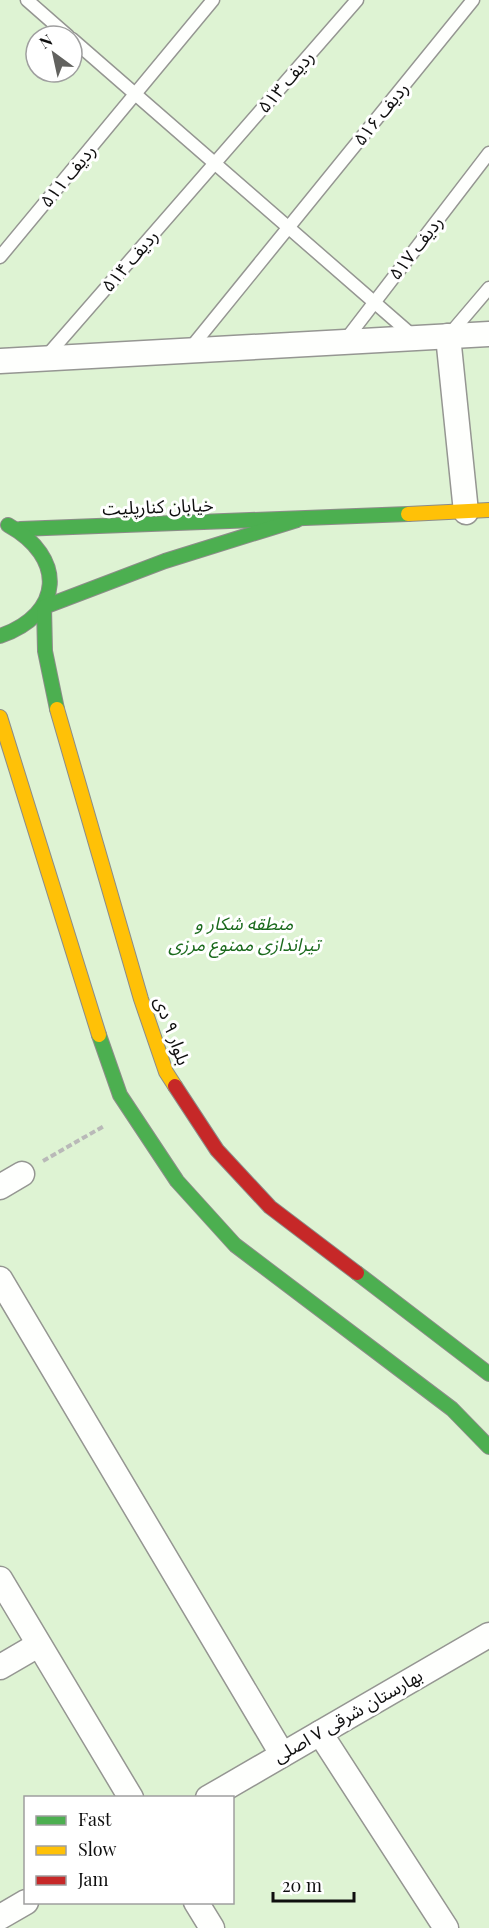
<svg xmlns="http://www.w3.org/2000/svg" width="489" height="1928" font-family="'Playfair Display','Noto Sans Arabic',serif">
	<rect width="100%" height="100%" fill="#fbfcf4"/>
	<!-- green -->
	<path fill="#def3d3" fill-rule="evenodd" d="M0,0H489V1928H0ZM36,36H72V72H36ZM26,1798H232V1902H26Z"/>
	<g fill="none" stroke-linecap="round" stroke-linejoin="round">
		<defs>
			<g id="lane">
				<path d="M27,0L68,36"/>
				<path d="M72,39L413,336"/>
				<path d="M0,257L213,0"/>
				<path d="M449,335L489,288"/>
				<path d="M344,342L489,153"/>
				<path d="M189,350L473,0"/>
				<path d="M45,358L357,0"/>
			</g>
			<g id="street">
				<path d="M448,336L466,512"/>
				<path d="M0,361L489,334"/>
				<path d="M0,1187L22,1174"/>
				<path d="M0,1279L282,1754"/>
				<path d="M0,1579L131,1798"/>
				<path d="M0,1667L38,1645"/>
				<path d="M320,1733L446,1928"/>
				<path d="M208,1798L489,1635"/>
				<path d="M196,1902L212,1928"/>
				<path d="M0,1917L26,1902"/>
			</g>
			<g id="fast">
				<path d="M20,529L408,514"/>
				<path d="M0,636C64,614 66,557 8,525"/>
				<path d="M57,709L45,651L44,607L165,561L297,520"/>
				<path d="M99,1035L120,1095L177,1181L235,1245L452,1409L489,1447"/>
				<path d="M357,1273L489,1374"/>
			</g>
			<g id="slow">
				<path d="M408,514L489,510"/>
				<path d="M57,709L141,999L166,1072L175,1086"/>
				<path d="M0,717L99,1035"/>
			</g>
			<path id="jam" d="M175,1086L217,1150L270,1207L357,1273"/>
		</defs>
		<!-- lane casing -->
		<use href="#lane" stroke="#959692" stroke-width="15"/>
		<!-- street casing -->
		<use href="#street" stroke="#959692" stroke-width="27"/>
		<!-- fast casing -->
		<use href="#fast" stroke="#8c8c89" stroke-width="16"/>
		<!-- slow casing -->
		<use href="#slow" stroke="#8c8c89" stroke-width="16"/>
		<!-- jam casing -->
		<use href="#jam" stroke="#8c8c89" stroke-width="16"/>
		<!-- path -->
		<path stroke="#b9b9b8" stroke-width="4" stroke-dasharray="6 3" stroke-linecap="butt" d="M43,1161L104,1126"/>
		<!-- lane -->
		<use href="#lane" stroke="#fefffd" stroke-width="12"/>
		<!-- street -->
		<use href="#street" stroke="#fefffd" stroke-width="24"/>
		<!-- fast -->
		<use href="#fast" stroke="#4caf50" stroke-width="14"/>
		<!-- slow -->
		<use href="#slow" stroke="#ffc107" stroke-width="14"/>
		<!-- jam -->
		<use href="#jam" stroke="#c62828" stroke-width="14"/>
	</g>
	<g text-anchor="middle" stroke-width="6" stroke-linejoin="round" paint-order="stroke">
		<!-- street labels -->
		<g font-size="18" fill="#0f0f0f" stroke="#fff">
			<text transform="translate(286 82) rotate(-49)" y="6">ردیف ۵۱۳</text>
			<text transform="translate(381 114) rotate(-51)" y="6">ردیف ۵۱۶</text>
			<text transform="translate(68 176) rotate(-50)" y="6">ردیف ۵۱۱</text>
			<text transform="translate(416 248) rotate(-52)" y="6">ردیف ۵۱۷</text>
			<text transform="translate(130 261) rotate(-49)" y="6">ردیف ۵۱۴</text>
			<text transform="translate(158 507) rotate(-2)" y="6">خیابان کنارپلیت</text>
			<text transform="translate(172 1031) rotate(70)" y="6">بلوار ۹ دی</text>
			<text transform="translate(348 1716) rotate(-30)" y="6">بهارستان شرقی ۷ اصلی</text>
		</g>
		<!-- park labels -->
		<g font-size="18" font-style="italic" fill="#1b6a1d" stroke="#fff">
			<text x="244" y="930">منطقه شکار و<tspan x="244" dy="21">تیراندازی ممنوع مرزی</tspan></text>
		</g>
	</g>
	<!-- legend -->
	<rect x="24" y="1796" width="210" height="108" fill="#ffffff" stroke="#9f9f9f" stroke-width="1.5"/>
	<rect x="36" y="1816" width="30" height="9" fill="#4caf50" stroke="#9f9f9f" stroke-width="1.5"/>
	<text x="78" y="1826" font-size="18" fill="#0f0f0f">Fast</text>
	<rect x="36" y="1846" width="30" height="9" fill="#ffc107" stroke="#9f9f9f" stroke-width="1.5"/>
	<text x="78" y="1856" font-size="18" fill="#0f0f0f">Slow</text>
	<rect x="36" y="1876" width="30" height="9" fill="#c62828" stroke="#9f9f9f" stroke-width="1.5"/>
	<text x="78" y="1886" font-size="18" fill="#0f0f0f">Jam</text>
	<!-- north arrow -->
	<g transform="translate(54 54) rotate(327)"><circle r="28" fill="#ffffff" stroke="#9f9f9f" stroke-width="1.5"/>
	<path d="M0-4.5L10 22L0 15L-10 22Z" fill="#62625f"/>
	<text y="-9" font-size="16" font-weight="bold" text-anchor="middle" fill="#0f0f0f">N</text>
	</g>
	<!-- scale -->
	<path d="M273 1892v9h81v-9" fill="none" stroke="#0f0f0f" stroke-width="3"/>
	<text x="282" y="1892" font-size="18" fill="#0f0f0f" stroke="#ffffff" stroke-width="4.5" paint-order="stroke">20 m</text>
</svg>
